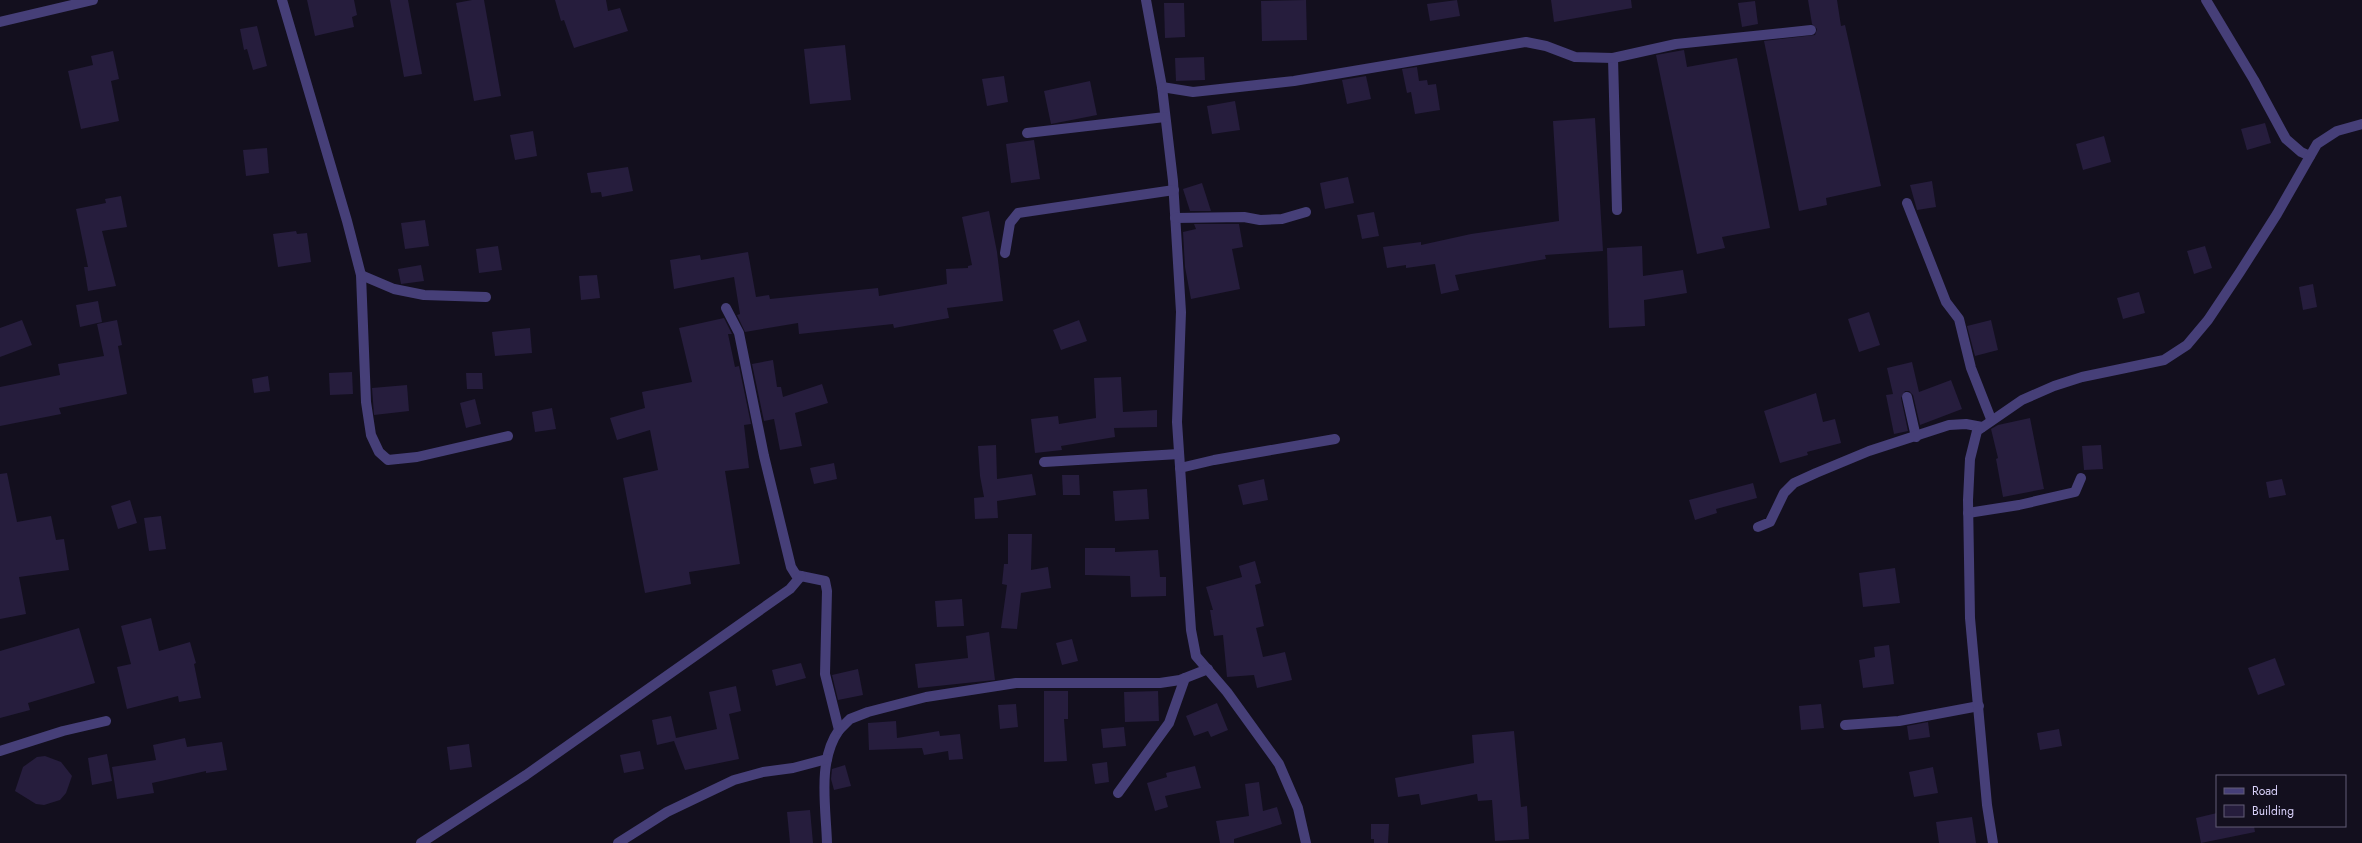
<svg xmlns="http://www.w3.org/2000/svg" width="2362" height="843" font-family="Jost,sans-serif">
	<rect width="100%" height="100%" fill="#130f1e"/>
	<!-- building -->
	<g fill="#261d3d">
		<path d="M307,0H354L357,15L352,17L354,27L315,36Z"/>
		<path d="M390,0H408L422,74L404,77Z"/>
		<path d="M472,0H484L501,96L474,101L456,3Z"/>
		<path d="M555,0H606L608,11L620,8L628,31L574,48L564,20L561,21Z"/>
		<path d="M1306,0L1307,40L1262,41L1261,1Z"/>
		<path d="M1457,0L1460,16L1430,21L1427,4Z"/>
		<path d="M1551,0H1631L1632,8L1554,22Z"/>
		<path d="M1808,0H1837L1841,26L1845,25L1881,186L1826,198L1827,205L1799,211L1764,41L1815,35L1817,29L1812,24Z"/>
		<path d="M1755,1L1758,24L1742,27L1738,3Z"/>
		<path d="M1164,3H1184L1185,37L1165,38Z"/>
		<path d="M257,26L267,66L253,70L247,49L244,50L240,29Z"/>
		<path d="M845,45L851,100L810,104L804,49Z"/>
		<path d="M1684,50L1687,67L1737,58L1770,228L1722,237L1725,248L1697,254L1656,55Z"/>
		<path d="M113,51L119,79L111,81L119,121L81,129L68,71L93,65L91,56Z"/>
		<path d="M1204,57L1205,80L1176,81L1175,58Z"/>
		<path d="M1417,67L1419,81L1427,80L1428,85L1436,84L1440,110L1415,114L1411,92L1407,93L1402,69Z"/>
		<path d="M1004,76L1008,102L987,106L982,79Z"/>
		<path d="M1366,76L1371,99L1347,104L1342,80Z"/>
		<path d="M1090,81L1097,115L1051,124L1044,91Z"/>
		<path d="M1235,101L1240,130L1212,134L1207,106Z"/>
		<path d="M1595,118L1603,251L1545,255L1546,259L1455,275L1459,290L1441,294L1435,264L1406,268V265L1387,268L1383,247L1421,242V245L1471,234L1559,221L1553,121Z"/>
		<path d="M2265,123L2271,143L2247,150L2241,129Z"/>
		<path d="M533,131L537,156L515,160L510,135Z"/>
		<path d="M2104,136L2111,162L2083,170L2076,144Z"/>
		<path d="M1034,140L1040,179L1011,183L1006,144Z"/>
		<path d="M267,148L269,173L246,176L243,150Z"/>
		<path d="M628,167L633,191L602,197L601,192L591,193L587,173Z"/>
		<path d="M1348,177L1354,203L1325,209L1320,183Z"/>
		<path d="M1932,181L1936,207L1917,210L1910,185Z"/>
		<path d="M1202,183L1211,211H1190L1183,189Z"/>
		<path d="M121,196L127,227L102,231L116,286L88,291L84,267H88L76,209L106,203L105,199Z"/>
		<path d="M989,211L997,252L1003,301L947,308L949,318L894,328L893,324L799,334L798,323L745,332L737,315L740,314L734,277L674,289L670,260L700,255L701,260L748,252L756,297L769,295L770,299L878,288L879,296L947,284L946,269L968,268V266L972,265L962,217Z"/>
		<path d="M1374,212L1379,236L1362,239L1357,215Z"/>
		<path d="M425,220L429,246L405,249L401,223Z"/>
		<path d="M1194,224H1239L1243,247L1232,249L1240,289L1191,299L1185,267L1183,232L1196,229Z"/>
		<path d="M296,231L297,234L307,233L311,262L278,267L273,234Z"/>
		<path d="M498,246L502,270L479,273L476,249Z"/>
		<path d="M1642,246L1643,276L1683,270L1687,293L1644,300L1645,326L1609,328L1607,248Z"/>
		<path d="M2205,246L2212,268L2194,274L2187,251Z"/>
		<path d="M421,265L424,281L401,284L398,269Z"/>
		<path d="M597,275L600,298L581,300L579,276Z"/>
		<path d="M2313,284L2317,307L2303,310L2299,287Z"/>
		<path d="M2139,292L2145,313L2123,319L2117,298Z"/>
		<path d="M98,301L102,322L80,327L76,305Z"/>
		<path d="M1869,312L1880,345L1859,352L1848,319Z"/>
		<path d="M724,318L732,334H728L735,367L739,366L751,424L744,425L749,468L725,471L740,564L689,572L691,584L645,593L623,478L658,470L650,430L617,440L610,418L645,408L642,392L692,382L679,328Z"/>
		<path d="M22,320L32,345L0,357V328Z"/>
		<path d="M117,320L122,345L118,346L127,394L59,408L61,414L0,426V387L60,375L58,364L104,356L97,324Z"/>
		<path d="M1079,320L1087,341L1061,350L1053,330Z"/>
		<path d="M1991,320L1998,350L1975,356L1967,326Z"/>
		<path d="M530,328L532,353L495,356L492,332Z"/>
		<path d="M773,360L777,387H781L783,397L822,384L828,403L795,413L802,446L780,450L774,419L764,421L752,364Z"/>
		<path d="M1912,362L1919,392L1951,380L1962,409L1920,425L1913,395L1909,391H1905L1901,398L1908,431L1894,434L1886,395L1893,394L1887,368Z"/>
		<path d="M352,372L353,394L330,395L329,373Z"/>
		<path d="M466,373H482L483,389H467Z"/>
		<path d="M268,376L270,391L254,393L252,379Z"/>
		<path d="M1121,377L1123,412L1157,410V427L1114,428L1115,437L1061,446L1062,450L1035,453L1031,419L1058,416L1059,424L1096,418L1094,378Z"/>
		<path d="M407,385L409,411L374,415L372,388Z"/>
		<path d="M1816,393L1823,422L1835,419L1841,443L1807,452L1808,455L1780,463L1764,411Z"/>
		<path d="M475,399L481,424L466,428L460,403Z"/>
		<path d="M552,408L556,429L535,432L532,412Z"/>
		<path d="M2030,418L2044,489L2003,497L1996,459L1998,458L1991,429L1998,425Z"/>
		<path d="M996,445L997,479L1032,474L1036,495L997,501L998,518L975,519L974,498L984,497L980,476L978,446Z"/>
		<path d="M2101,445L2103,469L2084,470L2082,446Z"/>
		<path d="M834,463L837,479L814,484L810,468Z"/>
		<path d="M7,473L17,522L51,516L56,540L64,539L69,570L19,577L26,614L0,619V474Z"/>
		<path d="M1062,475H1079L1080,495H1063Z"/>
		<path d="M1264,479L1268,500L1243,505L1238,485Z"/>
		<path d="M2282,479L2286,495L2269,498L2266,482Z"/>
		<path d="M1753,483L1757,498L1716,509L1717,513L1695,520L1689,500Z"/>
		<path d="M1147,489L1149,519L1115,521L1113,491Z"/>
		<path d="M130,500L137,523L118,529L111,506Z"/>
		<path d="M161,516L166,549L149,551L144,518Z"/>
		<path d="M1008,534H1032L1031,570L1048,567L1051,588L1021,593L1017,629L1001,628L1007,585L1002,584L1004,564H1008Z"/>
		<path d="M1085,548H1115V552L1158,550L1160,577H1166V596L1131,597L1130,576L1085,575Z"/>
		<path d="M1255,561L1261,583L1255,585L1264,626L1256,628L1263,657L1285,652L1292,680L1257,688L1254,675L1227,677L1223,635L1214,636L1210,610H1213L1206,587L1242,577L1239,566Z"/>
		<path d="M1895,568L1900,603L1863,607L1859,573Z"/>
		<path d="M962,599L964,626L937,627L935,601Z"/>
		<path d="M151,618L159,651L190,642L196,663L194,664L201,698L179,702L178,696L127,709L117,667L131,664L121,626Z"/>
		<path d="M79,628L95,683L28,703L30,710L0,718V651Z"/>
		<path d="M989,632L995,680L918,688L915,664L968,658L966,636Z"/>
		<path d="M1072,639L1078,661L1062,665L1056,643Z"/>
		<path d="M1889,645L1894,684L1863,688L1859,660L1875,657L1874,647Z"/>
		<path d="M2275,658L2285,685L2258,695L2248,668Z"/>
		<path d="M801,663L806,678L776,686L772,670Z"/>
		<path d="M858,669L863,695L838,700L832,675Z"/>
		<path d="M736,686L741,711L729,714L739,759L685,770L674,741L657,745L652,720L671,716L676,738L717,729L709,692Z"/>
		<path d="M1044,691H1068V719H1064L1067,761L1044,762Z"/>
		<path d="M1158,691L1159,721L1125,722L1124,692Z"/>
		<path d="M1217,703L1228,730L1211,737L1208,731L1194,736L1186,716Z"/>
		<path d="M1016,704L1018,727L1000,729L998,705Z"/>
		<path d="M1821,704L1824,728L1801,730L1799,706Z"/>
		<path d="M896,721L897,738L939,731L940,736L960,734L963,759L949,760L948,751L924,755L922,748L869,750L868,723Z"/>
		<path d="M1928,722L1930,737L1909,740L1907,726Z"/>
		<path d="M1124,727L1126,746L1103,748L1101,729Z"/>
		<path d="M2059,729L2062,746L2040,750L2037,733Z"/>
		<path d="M1514,731L1521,807L1527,806L1529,839L1495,841L1492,800L1478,801L1477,794L1421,805L1419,794L1398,797L1395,778L1474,763L1472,735Z"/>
		<path d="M185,738L187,747L222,742L227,770L206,773V771L152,783L154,793L117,799L112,767L156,760L153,745Z"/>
		<path d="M469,744L472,767L450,770L447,747Z"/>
		<path d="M640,751L644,769L624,773L620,755Z"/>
		<path d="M107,754L112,781L92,785L88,758Z"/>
		<path d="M45,756L61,762L72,776L66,793L60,800L44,805L36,804L15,791L23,767L37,757Z"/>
		<path d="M1107,762L1109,782L1095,784L1092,764Z"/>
		<path d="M845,765L851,786L834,790L831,779L832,769Z"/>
		<path d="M1195,766L1201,788L1165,796L1168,807L1155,811L1147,783L1167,777L1166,773Z"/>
		<path d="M1933,767L1938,793L1914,797L1909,772Z"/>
		<path d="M1259,782L1263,811L1277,807L1282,824L1234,839V843H1220L1216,821L1249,816L1245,784Z"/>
		<path d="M810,810L813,843H790L787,812Z"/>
		<path d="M2217,813V826H2254L2255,832L2201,843L2196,818Z"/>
		<path d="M1972,817L1976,843H1939L1936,822Z"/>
		<path d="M1371,824H1389L1388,843H1374V839H1371Z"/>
	</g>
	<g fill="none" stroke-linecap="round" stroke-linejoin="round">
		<!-- minor -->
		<g stroke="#463f78" stroke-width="10">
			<path d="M282,0L347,221L361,275L366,402L371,435L379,452L388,460L417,457L508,436"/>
			<path d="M1146,0L1162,87L1173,181L1181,312L1177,422L1191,630L1196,656L1227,692L1279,764L1298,808L1306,843"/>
			<path d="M2206,0L2254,80L2286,139L2301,152L2310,156"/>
			<path d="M0,22L93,0"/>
			<path d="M1613,58L1617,210"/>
			<path d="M1162,87L1193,92L1294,81L1526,42L1546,46L1575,57L1613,58L1676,44L1811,30"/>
			<path d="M1027,133L1165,117"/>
			<path d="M1907,203L1946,302L1959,319L1971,368L1991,419"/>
			<path d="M1175,218L1244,217L1260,220L1282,219L1306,212"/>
			<path d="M1005,253L1010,223L1018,213L1174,190"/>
			<path d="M361,275L394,289L424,295L486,297"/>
			<path d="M726,308L739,333L764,456L791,567L796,575L825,581L827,591L825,674L839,730C817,761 826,807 827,843"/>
			<path d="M1907,397L1916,437"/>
			<path d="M1044,462L1179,454"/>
			<path d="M1180,468L1214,460L1335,439"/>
			<path d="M1968,513L2019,505L2075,492L2081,478"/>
			<path d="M1758,527L1770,522L1784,493L1794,483L1816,473L1869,451L1949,425L1966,424L1982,427"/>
			<path d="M1845,725L1899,721L1979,706"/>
			<path d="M839,730L850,719L868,712L926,697L1016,683H1160L1180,680L1208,669"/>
			<path d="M0,751L63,731L106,721"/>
			<path d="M1118,793L1169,723L1185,678"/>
			<path d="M421,843L526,775L790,589L801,576"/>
			<path d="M618,843L667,812L734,780L763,772L793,768L827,759"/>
			<path d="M1993,843L1987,805L1970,618L1968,500L1970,459L1977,431L2022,400L2054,386L2082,377L2164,360L2187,345L2208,320L2240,272L2277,214L2317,144L2337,131L2362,124"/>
		</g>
	</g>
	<!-- legend -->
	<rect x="2216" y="775" width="130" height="52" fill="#130f1e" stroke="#625d76"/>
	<rect x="2224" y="788" width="20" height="6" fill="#463f78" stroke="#625d76"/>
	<text x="2252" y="795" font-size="12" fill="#d9d1fa">Road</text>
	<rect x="2224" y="805" width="20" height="12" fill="#261d3d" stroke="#625d76"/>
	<text x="2252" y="815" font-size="12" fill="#d9d1fa">Building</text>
</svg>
